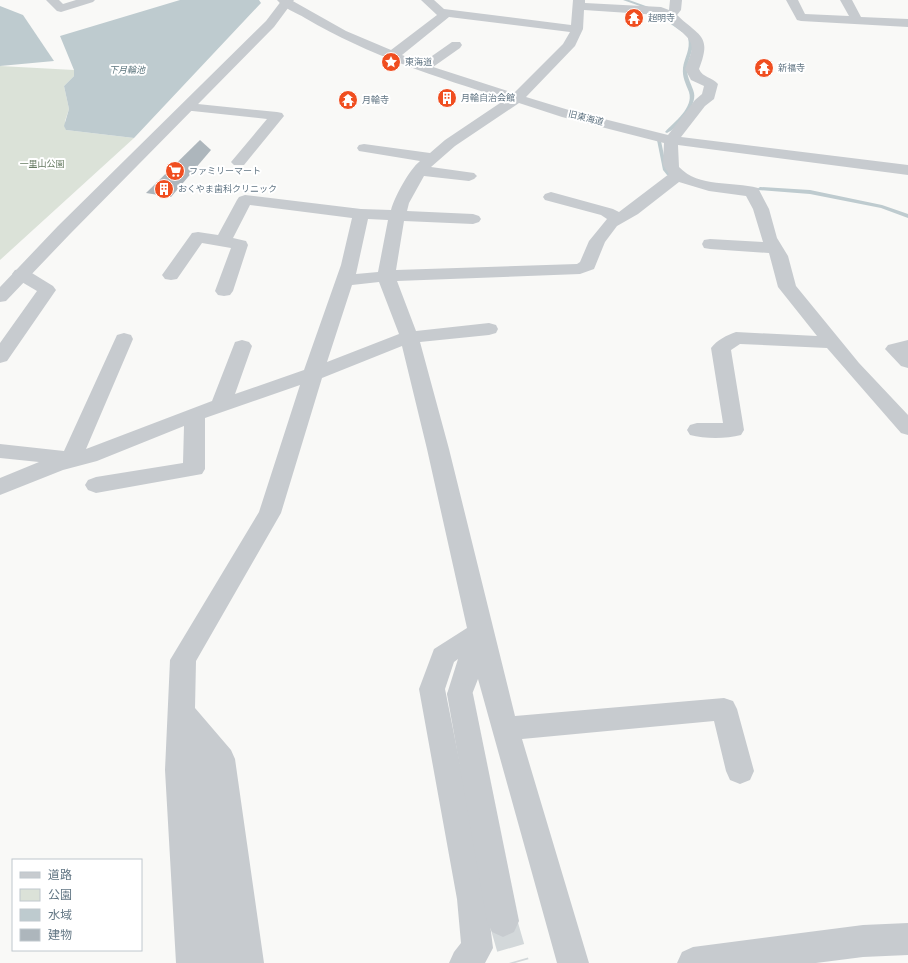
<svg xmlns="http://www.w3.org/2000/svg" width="908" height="963" font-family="'PT Sans','Noto Sans JP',sans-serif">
	<rect width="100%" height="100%" fill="#f9f9f7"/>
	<!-- green -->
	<path fill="#dbe2d8" d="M0,66L74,70V76L64,86L69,109L65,121L66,130L134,138L0,260Z"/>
	<!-- water -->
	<g fill="#becbcf">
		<path d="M180,0H259L261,3L134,138L66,130L64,126L69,109L64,86L74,76V70L60,36Z"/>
		<path d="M0,6L23,15L54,61L0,66Z"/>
	</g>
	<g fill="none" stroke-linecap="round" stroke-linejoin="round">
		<!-- stream -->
		<g fill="#becbcf" fill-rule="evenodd">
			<path d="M623,0H629L657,10L654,11Z"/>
			<path d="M661,15H663L685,31L682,32L661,17Z"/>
			<path d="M690,37L692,38C695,49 688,58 687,69C687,78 692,85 694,93C697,106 678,128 667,133L665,132C674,122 694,108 689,92C686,84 682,77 683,68C684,58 691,49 688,38Z"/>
			<path d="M657,140L661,141L667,170L671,174V175H667L663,170Z"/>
			<path d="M760,187L810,190L882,205L908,214V218L881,208L810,194L758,190L757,189Z"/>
		</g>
	</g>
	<!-- building -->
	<path fill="#adb6bc" d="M200,140L211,150L171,197L146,193Z"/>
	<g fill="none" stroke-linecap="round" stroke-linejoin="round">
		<!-- tertiary-tunnel -->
		<path stroke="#d3d8da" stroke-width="28" stroke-dasharray="28 14" stroke-linecap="butt" d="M503,921L515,963"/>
		<!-- minor -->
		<g fill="#c7cbcf" fill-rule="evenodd">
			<path d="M46,0H59L63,4L76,0H95L93,2L61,12L57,11Z"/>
			<path d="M277,0H291L346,31L391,50L437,15L421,0H434L444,9L571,25L573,0H585V3L661,7L669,10L670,0H682L681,10L677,15C700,37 712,35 699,69C703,78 712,77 718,84L714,99L705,106L681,137L908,165V175L678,145L679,167C699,188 732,181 758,188L769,209L777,238L788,256L796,286L859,363L908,415V435L901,433L827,348L740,344L731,350L744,430L741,435C726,439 705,439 690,435L687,430L690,425L697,423H723L711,348C717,340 727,335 736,332L817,336L778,287L769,253L710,249L704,248L702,244L704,240L710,239L763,242L753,209L746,196L709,191L679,182L638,214L617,226L605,242L594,269L580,274L397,281L416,331L489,323L496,325L498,329L496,333L489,335L420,342L449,449L515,716L724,698L733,701L737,709L754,771L750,780L740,784L730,780L726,771L714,721L522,739L589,963H557L478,679L469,702L460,705L451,702L447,694L458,659L454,662L445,689L487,899L493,948L485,963H449L454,952L461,943L457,899L419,689L434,649L467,628L427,449L402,346L322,378L281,513L196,661L195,708L231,750L235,759L264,963H176L165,770L170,660L259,512L300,385L205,418V469L202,474L96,493L88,490L85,485L88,480L96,477L183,463L184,426L97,461L63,470L0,495V478L39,462L0,458V444L64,451L117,335L124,333L131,335L133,339L86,449L212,401L235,342L242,340L249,342L252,346L235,394L304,370L341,265L352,218L250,205L233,238L246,241L248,245L233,291L230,295L224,296L218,295L215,291L231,248L202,243L177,279L171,280L165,279L162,275L192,233L198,232L218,235L237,200L239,197L245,195L361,209L391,210C395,196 409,170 420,161L359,151L357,148L359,145L364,144L430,153L445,140L506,99C436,77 370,56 305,18C297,13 283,8 277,0ZM584,10L659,15C666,18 671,23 677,28C696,43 694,47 685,69L691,80L704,86L702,94L695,100L668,135L572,111L526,97L575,46L583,29ZM449,17L570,32L563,44L514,93L433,67L460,48L462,45L460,42H452L422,63L402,55ZM519,103L562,117L664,143L663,165L669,174L619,212L613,209L551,192L545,194L543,197L545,200L601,215L607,219L589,241L580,262L577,264L396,270L404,221L473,224L479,222L481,219L479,216L473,214L407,211L409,203L424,176L469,181L474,179L477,176L474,173L431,167L455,146ZM368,219L388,220L378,272L356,274ZM379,282L399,334L327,362L352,285Z"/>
			<path d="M786,0H798L805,14L849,16L840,0H852L861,17L908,19V27L801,21L797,20Z"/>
			<path d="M188,103L277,112L282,113L284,116L244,165H234L231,162L267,119L183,110L181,107L183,104Z"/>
			<path d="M21,269L27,270L53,286L56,290L7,361L0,363V343L37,291L15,278L12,274L15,270Z"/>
			<path d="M908,340V368L901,366L885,349L888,345Z"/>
			<path d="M908,923V955L863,957L816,963H677L682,952L693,947L863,925Z"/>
		</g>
		<!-- tertiary -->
		<g fill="#c7cbcf" fill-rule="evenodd">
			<path d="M282,0H294L274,27L70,234L6,301L0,302V287L58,226L266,21Z"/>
			<path d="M460,683L469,686L473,694L519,921L514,932L503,937L492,932L487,921L447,694L451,686Z"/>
		</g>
	</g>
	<!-- icons -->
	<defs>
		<symbol id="temple-disc" viewBox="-11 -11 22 22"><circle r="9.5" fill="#f04e20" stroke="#fff"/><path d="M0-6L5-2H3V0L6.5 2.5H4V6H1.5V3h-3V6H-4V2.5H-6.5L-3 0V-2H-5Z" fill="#fff"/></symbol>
		<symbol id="sight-disc" viewBox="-11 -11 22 22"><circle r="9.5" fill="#f04e20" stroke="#fff"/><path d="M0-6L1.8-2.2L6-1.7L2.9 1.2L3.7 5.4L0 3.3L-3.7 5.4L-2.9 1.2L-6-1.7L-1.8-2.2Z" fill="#fff"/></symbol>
		<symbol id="building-disc" viewBox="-11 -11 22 22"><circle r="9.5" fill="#f04e20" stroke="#fff"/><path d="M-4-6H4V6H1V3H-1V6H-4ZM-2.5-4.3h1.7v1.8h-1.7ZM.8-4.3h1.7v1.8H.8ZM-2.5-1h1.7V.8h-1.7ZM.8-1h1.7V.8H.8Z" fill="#fff"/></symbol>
		<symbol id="supermarket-disc" viewBox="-11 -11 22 22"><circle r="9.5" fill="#f04e20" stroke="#fff"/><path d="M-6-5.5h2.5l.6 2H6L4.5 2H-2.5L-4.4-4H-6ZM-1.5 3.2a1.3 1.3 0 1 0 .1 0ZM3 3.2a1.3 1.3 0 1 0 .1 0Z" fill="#fff"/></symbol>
	</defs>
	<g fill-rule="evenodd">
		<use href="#temple-disc" x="623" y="7" width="22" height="22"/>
		<use href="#sight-disc" x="380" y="51" width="22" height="22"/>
		<use href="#temple-disc" x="753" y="57" width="22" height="22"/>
		<use href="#building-disc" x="436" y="87" width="22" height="22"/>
		<use href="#temple-disc" x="337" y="89" width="22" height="22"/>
		<use href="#supermarket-disc" x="164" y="160" width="22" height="22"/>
		<use href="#building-disc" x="153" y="178" width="22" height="22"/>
	</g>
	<g text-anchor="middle" stroke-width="4" stroke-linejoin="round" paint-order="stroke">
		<!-- far-poi labels -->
		<g font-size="9" fill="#627684" stroke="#fff" text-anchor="start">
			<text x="648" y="21">超明寺</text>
			<text x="405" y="65">東海道</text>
			<text x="778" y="71">新福寺</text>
			<text x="461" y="101">月輪自治会館</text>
			<text x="362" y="103">月輪寺</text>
			<text x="189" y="174">ファミリーマート</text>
			<text x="178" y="192">おくやま歯科クリニック</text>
		</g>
		<!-- far-water labels -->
		<g font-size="9" font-style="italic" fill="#5d767e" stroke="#fff">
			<text x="127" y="73">下月輪池</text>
		</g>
		<!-- far-street labels -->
		<g font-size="9" fill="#627684" stroke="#fff">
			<text transform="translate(586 118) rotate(14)" y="3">旧東海道</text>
		</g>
		<!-- far-park labels -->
		<g font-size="9" fill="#667b62" stroke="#fff">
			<text x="42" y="167">一里山公園</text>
		</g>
	</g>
	<!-- legend -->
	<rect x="12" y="859" width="130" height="92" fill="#ffffff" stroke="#c0c8ce"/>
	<rect x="20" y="872" width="20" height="6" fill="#c7cbcf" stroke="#c0c8ce"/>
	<text x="48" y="879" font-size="12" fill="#627684">道路</text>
	<rect x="20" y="889" width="20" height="12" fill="#dbe2d8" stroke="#c0c8ce"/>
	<text x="48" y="899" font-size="12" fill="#627684">公園</text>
	<rect x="20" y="909" width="20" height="12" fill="#becbcf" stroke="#c0c8ce"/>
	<text x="48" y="919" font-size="12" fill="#627684">水域</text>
	<rect x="20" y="929" width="20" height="12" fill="#adb6bc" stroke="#c0c8ce"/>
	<text x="48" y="939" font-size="12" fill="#627684">建物</text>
</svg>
